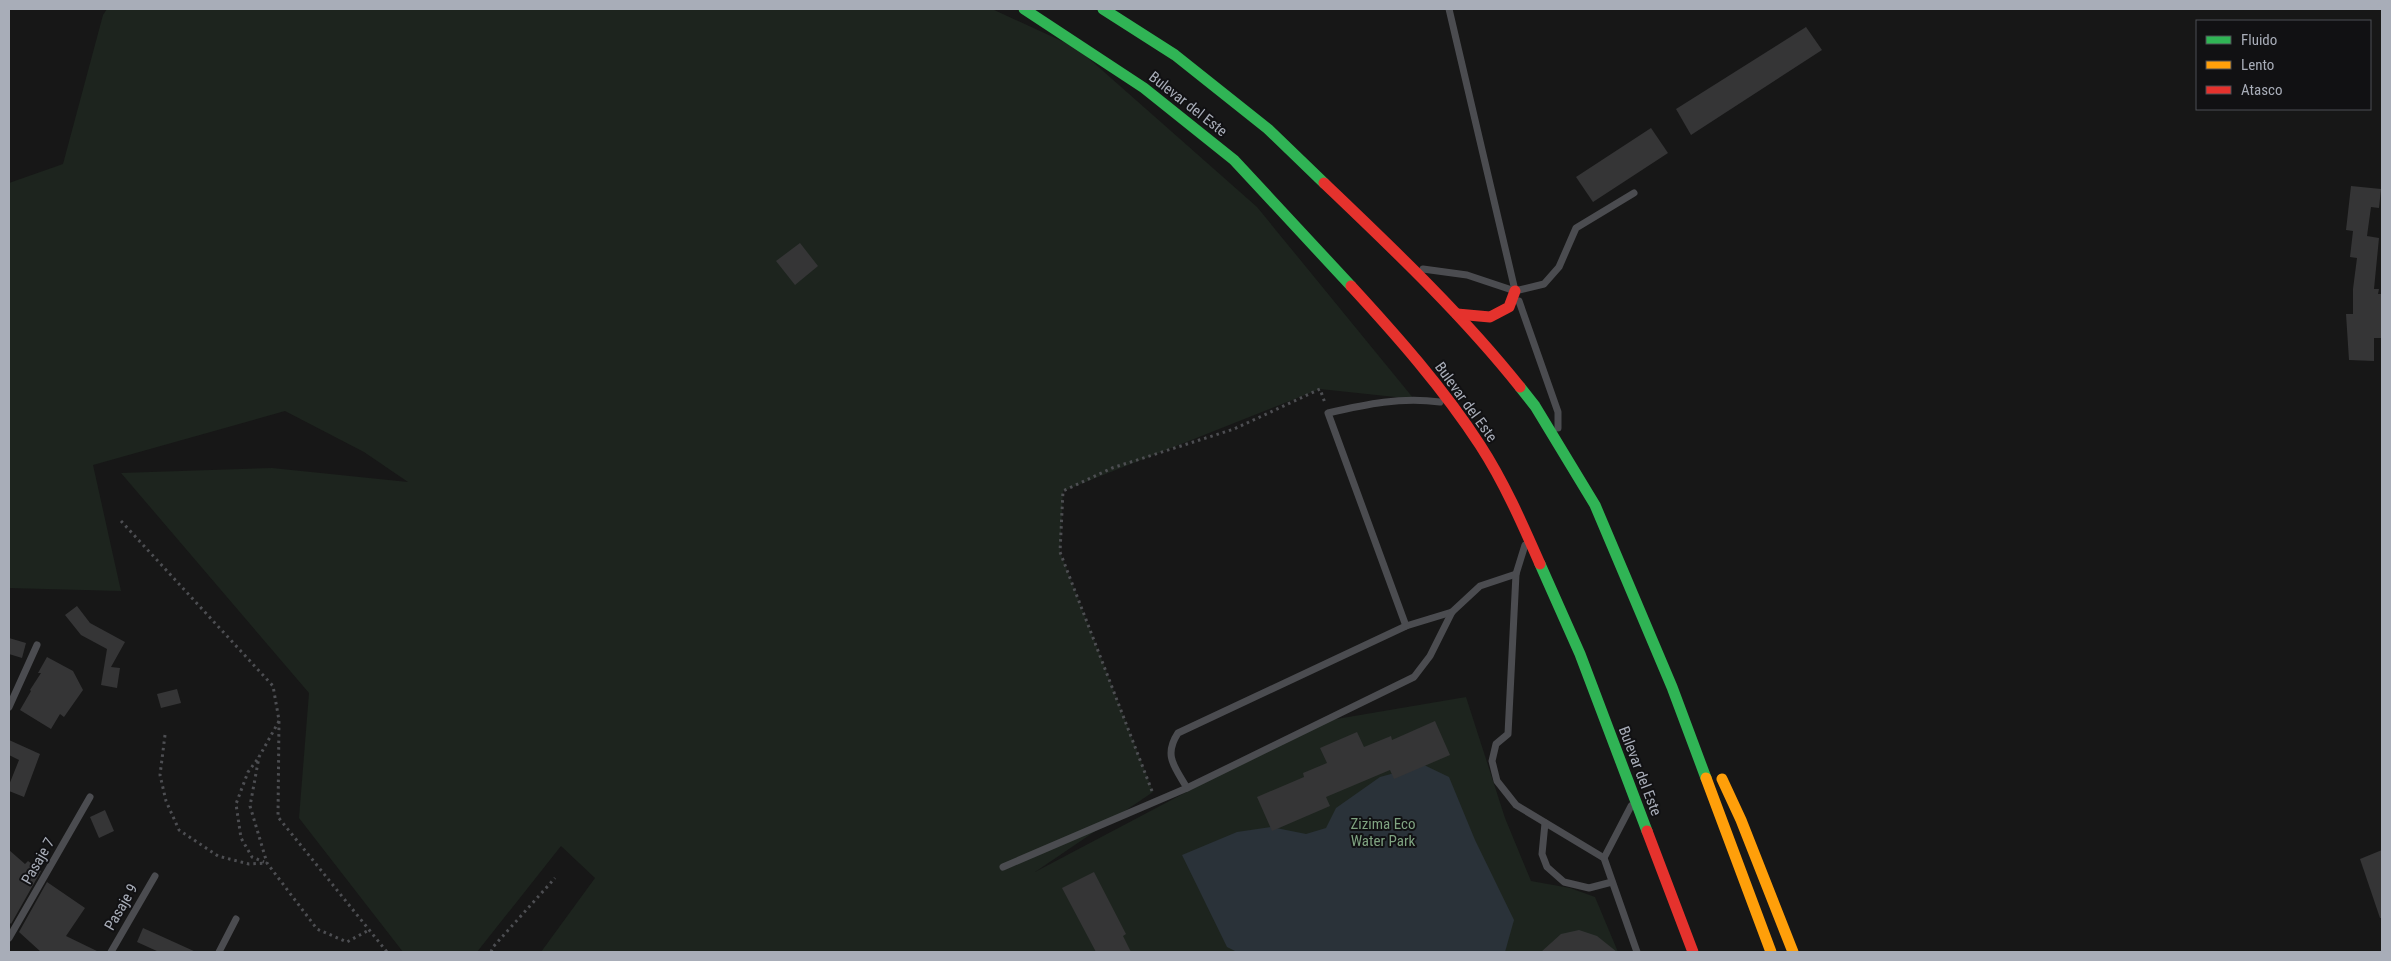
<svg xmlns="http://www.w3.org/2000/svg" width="2391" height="961" font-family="'Roboto Condensed',sans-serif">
	<rect width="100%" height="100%" fill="#171717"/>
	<!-- green -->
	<path fill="#1d241e" d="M107,9H992L1077,48L1257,207L1414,399L1320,389L1063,491L1060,552L1153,792L1035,872L1319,722L1466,697L1505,818L1531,881L1570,888L1595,897L1618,952H541L595,878L561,846L477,952H403L299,818L309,693L121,473L272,468L408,482L364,452L285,411L93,465L121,591L9,588V183L63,164L103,15Z"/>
	<!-- water -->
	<path fill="#2a3239" d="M1424,765L1449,777L1475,840L1514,920L1505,952H1237L1227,947L1182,855L1237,832L1271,827L1306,834L1326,828L1336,808L1380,777Z"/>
	<!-- building -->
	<g fill="#353536">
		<path d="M1806,27L1822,50L1691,135L1676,109Z"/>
		<path d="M1651,128L1668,153L1593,202L1576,177Z"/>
		<path d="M2351,186L2381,189L2379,208L2371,207L2367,236L2379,238L2374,289H2379L2378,294H2382V338H2374V361L2349,360L2346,314H2353V289L2357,258L2350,257L2353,231L2346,230Z"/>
		<path d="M800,243L818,266L795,285L776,261Z"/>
		<path d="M77,606L90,623L125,642L111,667L120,668L117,688L101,685L107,649L81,635L65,615Z"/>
		<path d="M9,638L26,643L22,658L9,654Z"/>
		<path d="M47,657L73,671L83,690L64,717L60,714L51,729L20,710L31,691L30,690L41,673H38Z"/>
		<path d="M177,689L181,703L161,708L157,694Z"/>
		<path d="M1435,721L1450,755L1394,779L1390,770L1326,797L1330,806L1272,831L1257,797L1304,777L1303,773L1327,763L1320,748L1357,732L1364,747L1391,736L1392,740Z"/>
		<path d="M9,740L40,754L24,797L9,791V785L19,760L9,755Z"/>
		<path d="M105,810L114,831L99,838L90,817Z"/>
		<path d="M9,850L25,864L28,861L41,871L11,924L9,922Z"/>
		<path d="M2382,850V918H2380L2360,859Z"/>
		<path d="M1094,872L1126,934L1123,936L1131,952H1096L1062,888Z"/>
		<path d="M47,882L85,908L66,936L99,952H41L19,932Z"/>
		<path d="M143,928L196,952H159L137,942Z"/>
		<path d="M1579,930L1597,936L1617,952H1541L1561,934Z"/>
	</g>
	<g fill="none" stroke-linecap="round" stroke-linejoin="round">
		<!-- path -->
		<g stroke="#4d4e52" stroke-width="3" stroke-dasharray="2.5 4" stroke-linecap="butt">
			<path d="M121,521L273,686L279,720L278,817L387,952"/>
			<path d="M279,721L259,757L250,806L267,863L317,929L347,942L369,930"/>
			<path d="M165,735L160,775L166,801L179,830L218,856L249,864L267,863"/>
			<path d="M257,760L248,772L236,804L241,838L252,857L264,862"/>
			<path d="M1152,791L1060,552L1063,491L1112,468L1234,429L1320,389L1325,403"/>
			<path d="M491,952L493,947L555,878"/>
		</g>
		<!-- lane -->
		<g stroke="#4b4c50" stroke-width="7">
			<path d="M1449,9L1514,286"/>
			<path d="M1423,269L1467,275L1515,291L1544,284L1559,267L1576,228L1634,193"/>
			<path d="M1519,301L1558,412V428"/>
			<path d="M1516,574L1508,734L1496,744L1492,761L1497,781L1516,805L1604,858L1637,952"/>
			<path d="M1406,626L1328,413C1367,404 1400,397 1440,402"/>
			<path d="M9,707L37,645"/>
			<path d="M1187,788C1175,767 1163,756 1178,733L1406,626L1452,612"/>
			<path d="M1545,823L1542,854L1547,867L1564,882L1589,888L1612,882"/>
			<path d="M1604,858L1631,806"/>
			<path d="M1003,867L1187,788L1414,677L1430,656L1452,612L1480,586L1516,574L1525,545"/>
			<path d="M9,938L90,797"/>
			<path d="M111,952L155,876"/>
			<path d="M219,952L236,919"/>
		</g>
		<!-- fast -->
		<g stroke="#30b455" stroke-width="11">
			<path d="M1024,9L1144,88L1234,160L1351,286"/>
			<path d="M1103,9L1175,55L1268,129L1324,183"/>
			<path d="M1520,387L1535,406L1595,505L1672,687L1706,778"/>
			<path d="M1540,564L1580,654L1647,831"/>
		</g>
		<!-- slow -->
		<g stroke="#ff9f0a" stroke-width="11">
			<path d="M1706,778L1771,952"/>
			<path d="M1722,779L1741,820L1793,952"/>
		</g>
		<!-- jam -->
		<g stroke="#e5322d" stroke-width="11">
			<path d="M1324,183C1392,248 1461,313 1520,387"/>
			<path d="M1351,286C1397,336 1443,388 1480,445C1504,482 1522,523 1540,564"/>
			<path d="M1457,314L1490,317L1509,307L1515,291"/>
			<path d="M1647,831L1693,952"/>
		</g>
	</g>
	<g text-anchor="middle" stroke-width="4" stroke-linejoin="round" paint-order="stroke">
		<!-- street labels -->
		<g font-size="15" fill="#a8adb8" stroke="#111113">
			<text transform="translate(1188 104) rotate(38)" y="5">Bulevar del Este</text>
			<text transform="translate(1466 402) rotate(54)" y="5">Bulevar del Este</text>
			<text transform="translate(1640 771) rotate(69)" y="5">Bulevar del Este</text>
			<text transform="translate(38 861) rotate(-60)" y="5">Pasaje 7</text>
			<text transform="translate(121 907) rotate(-60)" y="5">Pasaje 9</text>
		</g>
		<!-- park labels -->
		<g font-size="15" fill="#7fa381" stroke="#111113">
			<text x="1383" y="829">Zizima Eco<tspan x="1383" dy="17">Water Park</tspan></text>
		</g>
	</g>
	<!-- border -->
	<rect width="2391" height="961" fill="none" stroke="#a8adb8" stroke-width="20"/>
	<!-- legend -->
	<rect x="2196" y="20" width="175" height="90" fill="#111113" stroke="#4d4f55"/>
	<rect x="2206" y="36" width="25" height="8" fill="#30b455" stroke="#4d4f55"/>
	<text x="2241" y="45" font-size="15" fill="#a8adb8">Fluido</text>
	<rect x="2206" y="61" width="25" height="8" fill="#ff9f0a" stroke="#4d4f55"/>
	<text x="2241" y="70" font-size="15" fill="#a8adb8">Lento</text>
	<rect x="2206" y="86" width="25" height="8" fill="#e5322d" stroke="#4d4f55"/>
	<text x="2241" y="95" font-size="15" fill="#a8adb8">Atasco</text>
</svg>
